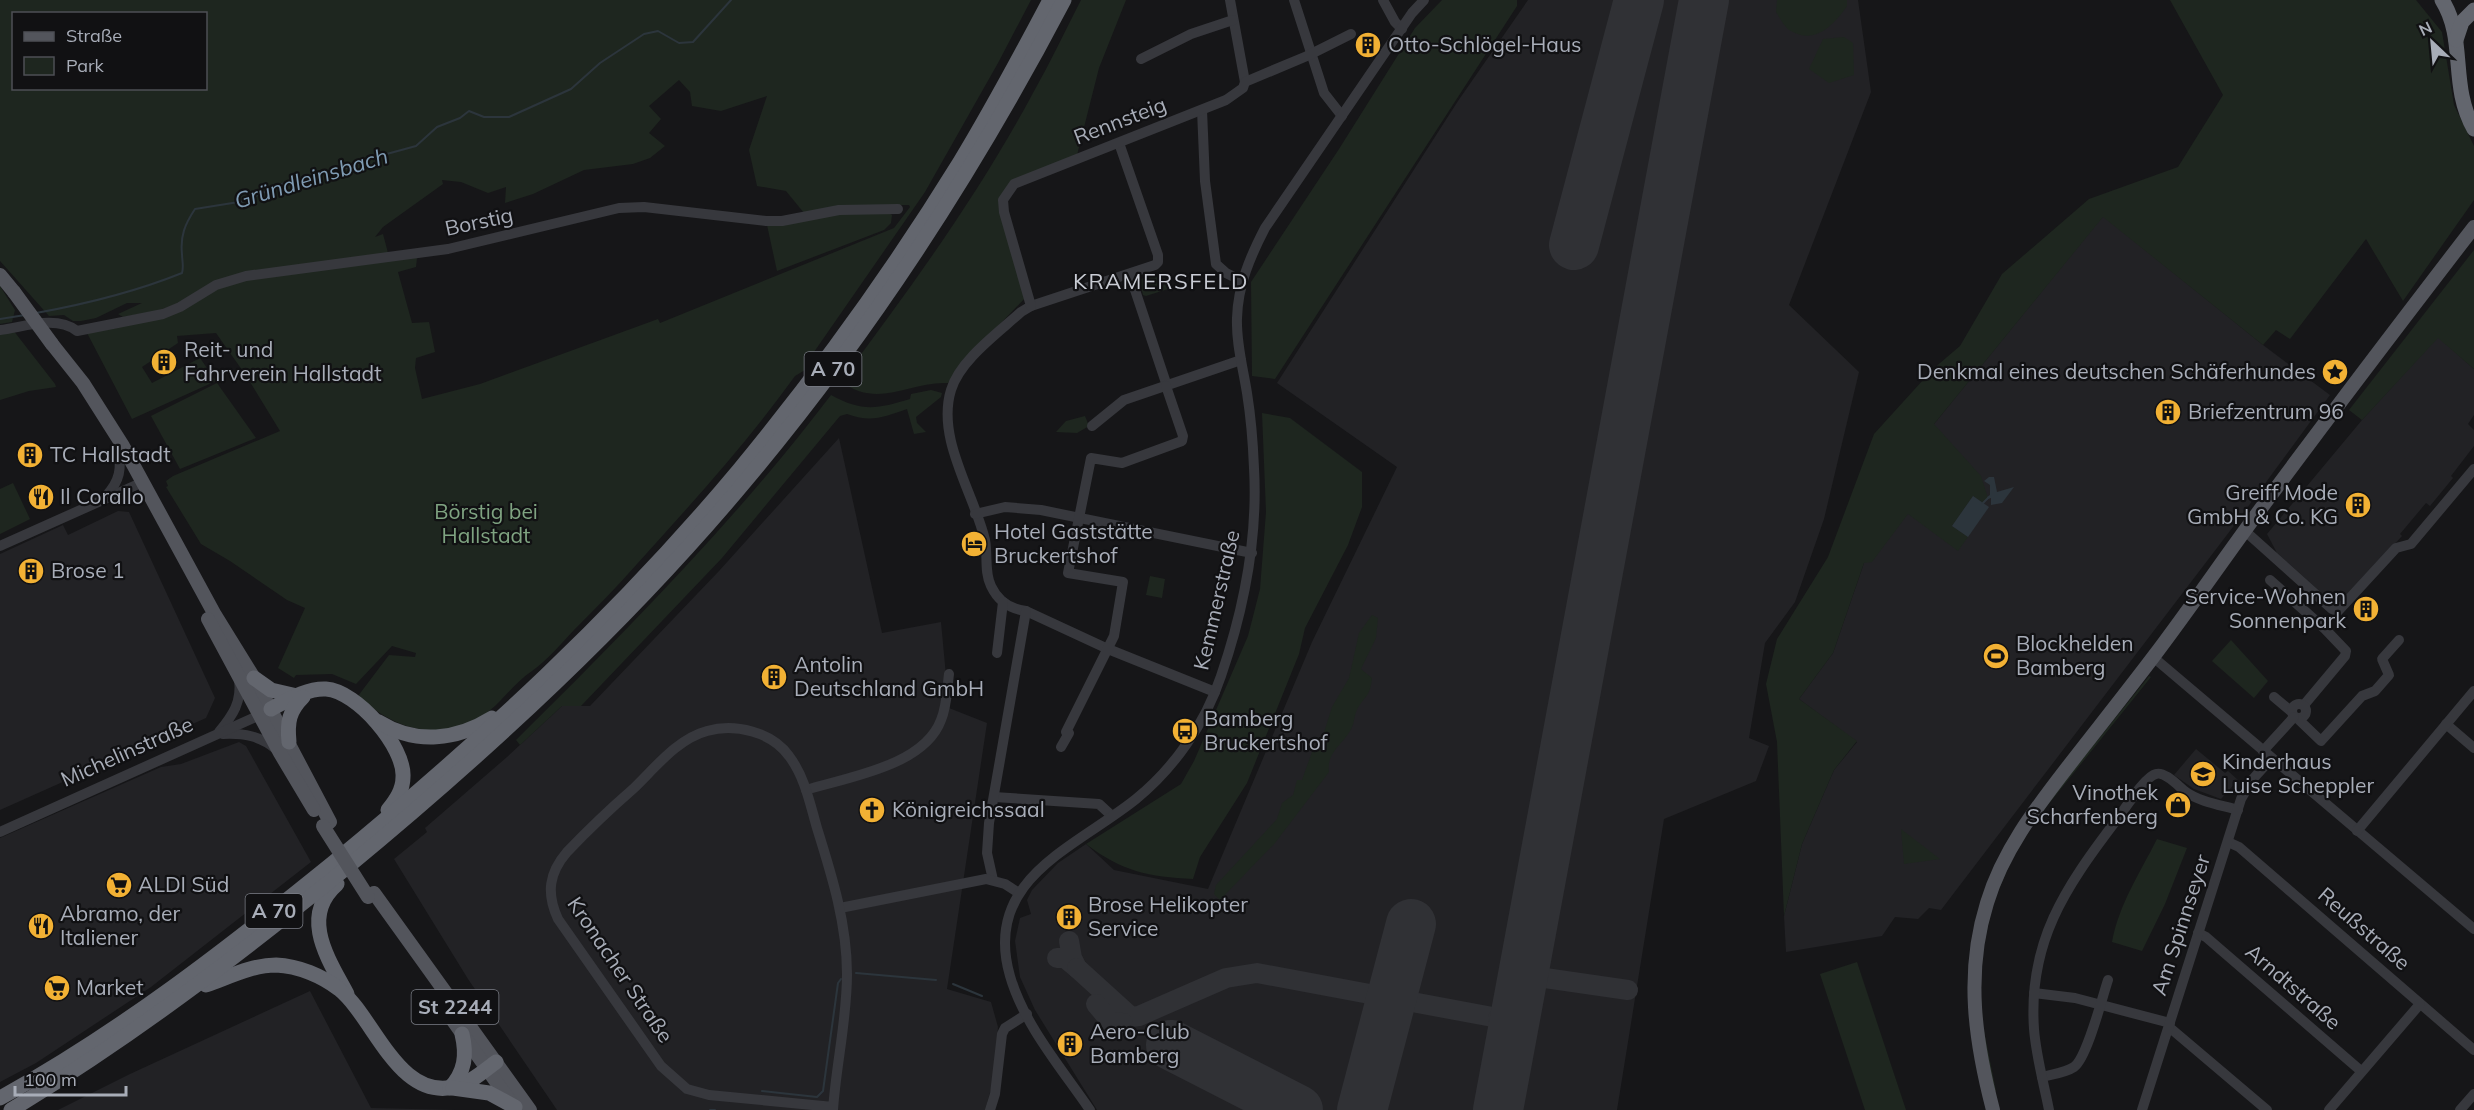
<svg xmlns="http://www.w3.org/2000/svg" width="2474" height="1110" font-family="Mulish,sans-serif">
	<rect width="100%" height="100%" fill="#161618"/>
	<!-- built -->
	<g fill="#222225">
		<path d="M1528,0H1858L1871,92L1789,305L1859,372L1824,519L1795,602L1765,643L1749,738L1769,746L1756,781L1664,819L1617,1110H1097L1035,1010L1020,977L1015,941L1020,918L1031,914L1027,900L1032,890L1058,863L1086,844L1114,870L1208,889L1312,642L1397,467L1277,383L1458,101Z"/>
		<path d="M2103,216L2263,345L2330,395L2236,523L1941,910L1929,908L1918,919L1895,917L1882,936L1786,952L1784,916L1802,844L1834,770L1857,742L1799,699L1833,653L1864,563L1934,424Z"/>
		<path d="M2438,337L2474,369V415L2468,424L2474,430V446L2451,476L2453,478L2430,506L2426,503L2400,534L2402,536L2337,607L2277,553L2267,534L2362,420Z"/>
		<path d="M839,438L882,633L941,622L949,708L987,723L947,989L991,1002L998,1027L994,1079L985,1110H557L468,979L394,859L427,832L425,828L507,757L562,706H590L719,571Z"/>
		<path d="M118,511L129,512L215,698L206,718L0,810V554L63,525L68,535Z"/>
		<path d="M239,742L246,746L311,862L151,987L36,1063L0,1082V838L161,767L181,764Z"/>
		<path d="M2196,749L2225,773L2228,771L2238,780L2221,799L2194,789L2174,775Z"/>
		<path d="M310,991L371,1108L457,1110H58L130,1074Z"/>
	</g>
	<!-- green -->
	<g fill="#1e261f" fill-rule="evenodd">
		<path d="M0,0H1031L998,63L925,192L814,352L805,370L795,376C747,443 692,503 637,564C617,587 595,609 574,630C561,644 547,660 532,671C508,687 495,715 465,725C424,739 389,724 358,696L389,655L415,657L416,653L392,646L356,684L332,674L296,675L294,678L278,668L305,608L287,600L230,561L201,544L166,487L168,486L166,481L173,476L280,431L247,377L216,333L177,336L178,343L142,367L152,383L200,358L216,381L132,419L86,331L154,318L179,303L157,311L123,317L118,314L142,303H127L96,318L81,321H73L64,315L49,316L0,261ZM14,14H206V88H14ZM679,80L690,92L692,106L721,111L767,96L749,150L757,186L786,191L804,213L848,205H909L910,207L894,228L660,323L658,319L480,384L422,399L415,368L416,358L435,352L429,322L412,323L398,272L416,267L417,258L388,253L383,234L375,237L383,227L443,184L442,180L461,182L488,193L506,187L505,203L533,194L584,170L633,164L650,158L665,146L649,133L661,119L649,106Z"/>
		<path d="M1081,0H1126L1099,68L1077,155L1004,193L1026,297L959,367L948,383C909,381 878,410 841,381C910,289 979,194 1033,93C1050,63 1065,31 1081,0Z"/>
		<path d="M1442,0H1517V6L1275,379L1252,376L1251,282L1339,149L1415,28Z"/>
		<path d="M1777,0H1847V6C1834,25 1815,45 1791,31C1785,28 1780,18 1776,12Z"/>
		<path d="M2170,0H2416L2442,32L2454,105L2474,146V200L2403,301L2366,239L2290,339L2276,330L2263,345L2103,217L1934,424L1981,476L1988,498L1983,503L1973,496L1952,526L1968,537L1958,551L1908,514L1872,562L1864,563L1833,653L1799,699L1857,741L1834,770L1802,844L1784,916L1777,742L1766,684L1777,639L1828,557L1874,434L1933,369L1960,346L2002,274L2089,199L2178,167L2223,95Z"/>
		<path d="M1844,37L1853,43L1854,75L1829,83L1809,69L1823,39Z"/>
		<path d="M885,211L892,215L891,223L884,230L777,271L767,225L822,214Z"/>
		<path d="M2474,250V369L2438,338L2362,420L2349,410Z"/>
		<path d="M1162,271L1168,289L1146,296L1143,295L1140,282L1141,279Z"/>
		<path d="M0,286L15,310L12,322L0,324Z"/>
		<path d="M13,330L55,384L56,387L29,391L0,400V332Z"/>
		<path d="M217,383L256,438L180,469L151,416Z"/>
		<path d="M931,390L942,393L941,397L916,417L917,423L926,432L914,434L907,409C883,417 872,423 847,414L840,416L722,558L581,706H562L520,745L516,740C627,630 736,520 831,395C862,412 877,409 910,399L911,394Z"/>
		<path d="M1262,413L1290,418L1362,472V507L1348,545L1305,628L1299,654L1247,783L1200,857L1193,879C1149,877 1121,871 1086,844L1181,784L1194,761L1248,636L1260,589L1266,512Z"/>
		<path d="M1085,416L1089,426L1077,433L1056,432L1066,421Z"/>
		<path d="M13,483L30,519L0,534V489Z"/>
		<path d="M1150,576L1165,579L1162,598L1146,595Z"/>
		<path d="M1372,615L1378,618L1376,638L1361,669L1372,678C1370,699 1363,696 1356,712C1354,718 1354,725 1350,731C1342,745 1326,753 1329,772L1275,843L1220,900L1214,894L1216,885L1277,819L1282,803L1293,795L1297,780H1302L1312,752L1322,739L1332,707L1349,678L1359,633Z"/>
		<path d="M2231,640L2268,681L2254,698L2212,661Z"/>
		<path d="M2149,676L2151,677L2035,821L2011,861L1993,903L1984,944L1981,968V998L1983,1026L1996,1091L1994,1092C1968,986 1973,909 2036,817Z"/>
		<path d="M1901,829L1940,859L1904,864Z"/>
		<path d="M2157,839L2187,848L2165,904L2142,951L2112,942C2119,904 2140,873 2157,839Z"/>
		<path d="M1857,962L1906,1110H1865L1820,974Z"/>
	</g>
	<!-- water -->
	<g fill="#2c353c">
		<path d="M1989,477H1994L1997,492L2014,487L2002,503L1991,505V498L1988,499L1987,497L1990,495V485L1984,481Z"/>
		<path d="M1973,496L1989,507L1968,537L1952,526Z"/>
	</g>
	<g fill="none" stroke-linecap="round" stroke-linejoin="round">
		<!-- stream -->
		<g stroke="#2c353c" stroke-width="2">
			<path d="M36,313C86,304 135,292 182,273C184,266 182,261 182,254C180,236 185,224 195,209L245,201L289,181L347,168L372,158L416,146L437,127L460,118L469,111L484,117H509L571,89L600,63L644,34L658,31L679,43L693,42L731,0"/>
			<path d="M0,319L25,315"/>
			<path d="M1983,503L1988,498"/>
			<path d="M856,973L936,980"/>
			<path d="M953,984L982,996"/>
			<path d="M762,1091L817,1097L823,1091L838,983L841,979"/>
			<path d="M710,1110H715"/>
		</g>
		<!-- taxiway -->
		<g stroke="#303135" stroke-width="20">
			<path d="M1057,958H1065L1077,968L1072,958L1069,941"/>
			<path d="M1077,968L1131,1017L1139,1016L1226,978L1257,973L1498,1018"/>
			<path d="M1538,977L1628,990"/>
			<path d="M1519,996L1526,981L1538,977L1529,969L1527,954"/>
			<path d="M1096,1004L1111,1022L1123,1023"/>
			<path d="M1511,1042L1509,1026L1498,1018L1511,1014L1518,1002"/>
		</g>
		<!-- runway -->
		<g stroke="#303135" stroke-width="50">
			<path d="M1574,245L1639,0"/>
			<path d="M1171,1045L1298,1110"/>
			<path d="M1362,1110L1411,924"/>
			<path d="M1498,1110L1704,0"/>
		</g>
		<!-- minor -->
		<g stroke="#37383d" stroke-width="10">
			<path d="M1230,0L1245,82"/>
			<path d="M1294,0L1324,93L1342,116"/>
			<path d="M1383,0L1395,22L1402,29"/>
			<path d="M1141,59L1191,34L1233,20"/>
			<path d="M1202,110L1205,181L1216,264L1226,273L1242,281"/>
			<path d="M1119,143L1158,255V262L1155,265L1031,306L1021,312C998,333 960,360 951,390C936,439 974,493 985,540C988,555 984,572 991,586C998,601 1010,609 1026,611L1108,649L1215,692"/>
			<path d="M1133,273L1134,287L1167,386"/>
			<path d="M1031,306L1004,212L1003,200L1014,184L1226,100L1243,88L1245,82L1307,56L1351,34"/>
			<path d="M0,330C24,327 56,315 77,331L163,314L180,307L216,285L246,276L448,249L619,208L644,207L766,221H782L839,210L898,209"/>
			<path d="M1092,426L1124,400L1241,360"/>
			<path d="M106,496C120,481 122,468 118,449"/>
			<path d="M975,514L1005,507L1041,510L1252,553"/>
			<path d="M2245,531L2332,609L2338,611L2396,548L2411,544L2474,469"/>
			<path d="M0,546L143,482"/>
			<path d="M2270,580L2325,629L2346,651L2345,656L2304,705"/>
			<path d="M997,653L1003,602"/>
			<path d="M2153,657L2474,929"/>
			<path d="M2274,697L2292,712"/>
			<circle cx="2299" cy="711" r="7"/>
			<path d="M2297,718L2321,741L2362,696L2375,691L2389,675L2382,659L2399,640"/>
			<path d="M2446,724L2474,748"/>
			<path d="M219,732C233,715 242,702 239,679"/>
			<path d="M223,734C244,733 260,736 276,749"/>
			<path d="M1061,747L1069,733L1066,732L1114,636L1123,582L1068,573L1091,458L1122,463L1182,441L1183,436L1166,386"/>
			<path d="M2263,751L2294,717"/>
			<path d="M806,790C848,777 924,766 941,720C947,706 947,689 949,674"/>
			<path d="M994,797L1099,804L1112,816"/>
			<path d="M2357,831L2474,691"/>
			<path d="M0,832L260,715"/>
			<path d="M2228,842L2239,847L2474,1050"/>
			<path d="M993,880L987,853L989,823L1026,611"/>
			<path d="M840,908L986,879L1005,884L1019,893"/>
			<path d="M2198,933L2206,937L2361,1071"/>
			<path d="M2034,993L2075,998L2170,1023"/>
			<path d="M2169,1027L2267,1110"/>
			<path d="M2042,1077C2052,1074 2065,1073 2074,1067C2087,1058 2102,998 2108,980"/>
			<path d="M833,1110C836,1065 847,1020 847,974C847,924 832,876 817,828C810,804 805,777 789,756C772,732 735,723 707,731C677,739 655,768 633,789C610,809 588,830 567,852C549,873 546,893 558,919L661,1066L687,1089L709,1095L833,1107"/>
			<path d="M990,1110L995,1094L1002,1034L1005,1028L1027,1014"/>
			<path d="M1090,1110C1062,1069 1024,1025 1010,976C982,879 1075,848 1136,799C1174,768 1205,724 1221,676C1244,609 1258,539 1254,468C1253,443 1251,418 1247,393C1243,368 1236,343 1237,318C1238,285 1250,257 1265,228L1412,13L1424,0"/>
			<path d="M2049,1110C2044,1084 2036,1056 2034,1029C2028,942 2065,888 2115,822C2123,812 2145,776 2156,774C2165,771 2179,787 2186,792C2200,802 2221,805 2238,810"/>
			<path d="M2142,1110L2241,799L2252,780L2271,759"/>
			<path d="M2329,1110L2420,1004"/>
			<path d="M2460,1110L2474,1094"/>
		</g>
		<!-- major -->
		<g stroke="#53555c" stroke-width="14">
			<path d="M0,275L14,292"/>
			<path d="M52,344L83,383L123,446L215,615L254,678L330,822"/>
			<path d="M208,619L280,753L314,810"/>
			<path d="M374,893L530,1110"/>
			<path d="M442,1005L514,1107"/>
			<path d="M1993,1110C1975,1041 1965,973 1987,903C2003,850 2036,808 2070,764C2098,728 2126,693 2154,656C2195,602 2233,545 2274,491C2340,402 2407,314 2474,227"/>
		</g>
		<!-- highway -->
		<g stroke="#63666e" stroke-width="15">
			<path d="M2442,0C2467,40 2449,85 2474,129"/>
			<path d="M2456,40L2462,22L2474,10"/>
			<path d="M254,678L271,690L297,696"/>
			<path d="M271,709C288,700 307,688 326,689C357,691 405,747 403,777C403,790 396,800 388,810"/>
			<path d="M379,722C416,745 457,740 492,718"/>
			<path d="M289,742C287,722 289,711 303,697"/>
			<path d="M337,884C299,917 329,960 347,994"/>
			<path d="M206,985C229,977 252,965 276,965C299,966 322,976 339,989C375,1018 399,1104 458,1086C472,1082 485,1070 496,1062"/>
			<path d="M450,1088C465,1072 467,1055 462,1034"/>
			<path d="M453,1088L489,1093L515,1107"/>
			<path d="M0,1098C120,1032 228,948 334,862C480,742 618,615 739,470C819,373 894,269 960,162C992,109 1021,55 1050,0"/>
			<path d="M11,1110C129,1039 238,956 345,869C489,750 627,623 747,479C870,332 975,170 1064,0"/>
		</g>
		<!-- major-bridge -->
		<g stroke="#53555c" stroke-width="14">
			<path d="M14,292L52,344"/>
			<path d="M323,826L368,897"/>
		</g>
	</g>
	<!-- icons -->
	<defs>
		<symbol id="building-disc" viewBox="-11 -11 22 22"><circle r="9.5" fill="#f2b134" stroke="#111113"/><path d="M-4-6H4V6H1V3H-1V6H-4ZM-2.5-4.3h1.7v1.8h-1.7ZM.8-4.3h1.7v1.8H.8ZM-2.5-1h1.7V.8h-1.7ZM.8-1h1.7V.8H.8Z" fill="#111"/></symbol>
		<symbol id="sight-disc" viewBox="-11 -11 22 22"><circle r="9.5" fill="#f2b134" stroke="#111113"/><path d="M0-6L1.8-2.2L6-1.7L2.9 1.2L3.7 5.4L0 3.3L-3.7 5.4L-2.9 1.2L-6-1.7L-1.8-2.2Z" fill="#111"/></symbol>
		<symbol id="restaurant-disc" viewBox="-11 -11 22 22"><circle r="9.5" fill="#f2b134" stroke="#111113"/><path d="M-5-6h1v4h1v-4h1v4h1v-4h1v5L-1.5 .5V6h-2V.5L-5-1ZM5-6V6H3V1.5H1.5Q1.5-4 5-6Z" fill="#111"/></symbol>
		<symbol id="hotel-disc" viewBox="-11 -11 22 22"><circle r="9.5" fill="#f2b134" stroke="#111113"/><path d="M-6-4.5h1.5V1H6V5H4.5V3h-9V5H-6ZM-4 0a1.8 1.8 0 1 1 3.6 0ZM.5 0V-2.5h3Q6-2.5 6 0Z" fill="#111"/></symbol>
		<symbol id="stadium-disc" viewBox="-11 -11 22 22"><circle r="9.5" fill="#f2b134" stroke="#111113"/><path d="M0-5a6.5 5 0 1 0 0 10a6.5 5 0 1 0 0-10ZM-3.5-1.8h7v3.6h-7Z" fill="#111"/></symbol>
		<symbol id="bus-disc" viewBox="-11 -11 22 22"><circle r="9.5" fill="#f2b134" stroke="#111113"/><path d="M-5-6H5V4H4V6H2V4H-2V6H-4V4H-5ZM-3.5-4V0h7V-4ZM-3.5 1.2v1.5H-2V1.2ZM2 1.2v1.5H3.5V1.2Z" fill="#111"/></symbol>
		<symbol id="school-disc" viewBox="-11 -11 22 22"><circle r="9.5" fill="#f2b134" stroke="#111113"/><path d="M0-5L7-2L0 1L-7-2ZM-4 1L0 2.5L4 1V4Q0 6-4 4Z" fill="#111"/></symbol>
		<symbol id="shop-disc" viewBox="-11 -11 22 22"><circle r="9.5" fill="#f2b134" stroke="#111113"/><path d="M-5-2.5h2.3a2.7 3.5 0 0 1 5.4 0H5L5.5 6h-11ZM-1.5-2.5h3a1.5 2.3 0 0 0-3 0Z" fill="#111"/></symbol>
		<symbol id="church-disc" viewBox="-11 -11 22 22"><circle r="9.5" fill="#f2b134" stroke="#111113"/><path d="M-1.2-6h2.4v3.5h3.3v2.4h-3.3V6h-2.4V-.1h-3.3v-2.4h3.3Z" fill="#111"/></symbol>
		<symbol id="supermarket-disc" viewBox="-11 -11 22 22"><circle r="9.5" fill="#f2b134" stroke="#111113"/><path d="M-6-5.5h2.5l.6 2H6L4.5 2H-2.5L-4.4-4H-6ZM-1.5 3.2a1.3 1.3 0 1 0 .1 0ZM3 3.2a1.3 1.3 0 1 0 .1 0Z" fill="#111"/></symbol>
	</defs>
	<g fill-rule="evenodd">
		<use href="#building-disc" x="1353" y="30" width="30" height="30"/>
		<use href="#building-disc" x="149" y="347" width="30" height="30"/>
		<use href="#sight-disc" x="2320" y="357" width="30" height="30"/>
		<use href="#building-disc" x="2153" y="397" width="30" height="30"/>
		<use href="#building-disc" x="15" y="440" width="30" height="30"/>
		<use href="#restaurant-disc" x="26" y="482" width="30" height="30"/>
		<use href="#building-disc" x="2343" y="490" width="30" height="30"/>
		<use href="#hotel-disc" x="959" y="529" width="30" height="30"/>
		<use href="#building-disc" x="16" y="556" width="30" height="30"/>
		<use href="#building-disc" x="2351" y="594" width="30" height="30"/>
		<use href="#stadium-disc" x="1981" y="641" width="30" height="30"/>
		<use href="#building-disc" x="759" y="662" width="30" height="30"/>
		<use href="#bus-disc" x="1170" y="716" width="30" height="30"/>
		<use href="#school-disc" x="2188" y="759" width="30" height="30"/>
		<use href="#shop-disc" x="2163" y="790" width="30" height="30"/>
		<use href="#church-disc" x="857" y="795" width="30" height="30"/>
		<use href="#supermarket-disc" x="104" y="870" width="30" height="30"/>
		<use href="#building-disc" x="1054" y="902" width="30" height="30"/>
		<use href="#restaurant-disc" x="26" y="911" width="30" height="30"/>
		<use href="#supermarket-disc" x="42" y="973" width="30" height="30"/>
		<use href="#building-disc" x="1055" y="1029" width="30" height="30"/>
	</g>
	<g text-anchor="middle" stroke-width="4.5" stroke-linejoin="round" paint-order="stroke">
		<!-- shield labels -->
		<g fill="#111113" stroke="#7b7e86" stroke-width="1.5">
			<rect x="804.5" y="352" width="57" height="34" rx="4.5"/>
			<rect x="245.5" y="894" width="57" height="34" rx="4.5"/>
			<rect x="411.5" y="990" width="87" height="34" rx="4.5"/>
		</g>
		<g font-size="20" font-weight="bold" fill="#a8adb8">
			<text x="833" y="376">A 70</text>
			<text x="274" y="918">A 70</text>
			<text x="455" y="1014">St 2244</text>
		</g>
		<!-- poi labels -->
		<g font-size="21" fill="#a8adb8" stroke="#111113" text-anchor="start">
			<text x="1388" y="52">Otto-Schlögel-Haus</text>
			<text x="184" y="357">Reit- und<tspan x="184" dy="24">Fahrverein Hallstadt</tspan></text>
			<text x="2316" y="379" text-anchor="end">Denkmal eines deutschen Schäferhundes</text>
			<text x="2188" y="419">Briefzentrum 96</text>
			<text x="50" y="462">TC Hallstadt</text>
			<text x="2338" y="500" text-anchor="end">Greiff Mode<tspan x="2338" dy="24">GmbH &amp; Co. KG</tspan></text>
			<text x="60" y="504">Il Corallo</text>
			<text x="994" y="539">Hotel Gaststätte<tspan x="994" dy="24">Bruckertshof</tspan></text>
			<text x="51" y="578">Brose 1</text>
			<text x="2346" y="604" text-anchor="end">Service-Wohnen<tspan x="2346" dy="24">Sonnenpark</tspan></text>
			<text x="2016" y="651">Blockhelden<tspan x="2016" dy="24">Bamberg</tspan></text>
			<text x="794" y="672">Antolin<tspan x="794" dy="24">Deutschland GmbH</tspan></text>
			<text x="1204" y="726">Bamberg<tspan x="1204" dy="24">Bruckertshof</tspan></text>
			<text x="2222" y="769">Kinderhaus<tspan x="2222" dy="24">Luise Scheppler</tspan></text>
			<text x="2158" y="800" text-anchor="end">Vinothek<tspan x="2158" dy="24">Scharfenberg</tspan></text>
			<text x="892" y="817">Königreichssaal</text>
			<text x="138" y="892">ALDI Süd</text>
			<text x="1088" y="912">Brose Helikopter<tspan x="1088" dy="24">Service</tspan></text>
			<text x="60" y="921">Abramo, der<tspan x="60" dy="24">Italiener</tspan></text>
			<text x="76" y="995">Market</text>
			<text x="1090" y="1039">Aero-Club<tspan x="1090" dy="24">Bamberg</tspan></text>
		</g>
		<!-- street labels -->
		<g font-size="21" fill="#a8adb8" stroke="#111113">
			<text transform="translate(1120 121) rotate(-21)" y="7">Rennsteig</text>
			<text transform="translate(479 222) rotate(-12)" y="7">Borstig</text>
			<text transform="translate(1217 600) rotate(-77)" y="7">Kemmerstraße</text>
			<text transform="translate(127 752) rotate(-24)" y="7">Michelinstraße</text>
			<text transform="translate(2181 925) rotate(-72)" y="7">Am Spinnseyer</text>
			<text transform="translate(2364 929) rotate(41)" y="7">Reußstraße</text>
			<text transform="translate(620 970) rotate(56)" y="7">Kronacher Straße</text>
			<text transform="translate(2293 987) rotate(41)" y="7">Arndtstraße</text>
		</g>
		<!-- park labels -->
		<g font-size="21" fill="#7fa381" stroke="#111113">
			<text x="486" y="519">Börstig bei<tspan x="486" dy="24">Hallstadt</tspan></text>
		</g>
		<!-- water labels -->
		<g font-size="22" font-style="italic" fill="#7f9bb3" stroke="#111113">
			<text transform="translate(311 178) rotate(-17)" y="8">Gründleinsbach</text>
		</g>
		<!-- neighbourhood labels -->
		<g font-size="22" letter-spacing="1.5" fill="#c9ccd4" stroke="#111113">
			<text x="1161" y="289">KRAMERSFELD</text>
		</g>
	</g>
	<!-- legend -->
	<rect x="12" y="12" width="195" height="78" fill="#111113" stroke="#4d4f55" stroke-width="1.5"/>
	<rect x="24" y="32" width="30" height="9" fill="#53555c" stroke="#4d4f55" stroke-width="1.5"/>
	<text x="66" y="42" font-size="18" fill="#a8adb8">Straße</text>
	<rect x="24" y="57" width="30" height="18" fill="#1e261f" stroke="#4d4f55" stroke-width="1.5"/>
	<text x="66" y="72" font-size="18" fill="#a8adb8">Park</text>
	<!-- north arrow -->
	<g transform="translate(2432 42) rotate(334)" stroke="#111113" stroke-width="4.5" paint-order="stroke">
	<path d="M0-4.5L10 22L0 15L-10 22Z" fill="#a8adb8"/>
	<text y="-9" font-size="16" font-weight="bold" text-anchor="middle" fill="#a8adb8">N</text>
	</g>
	<!-- scale -->
	<path d="M15 1086v9h111v-9" fill="none" stroke="#a8adb8" stroke-width="3"/>
	<text x="24" y="1086" font-size="18" fill="#a8adb8" stroke="#111113" stroke-width="4.5" paint-order="stroke">100 m</text>
</svg>
